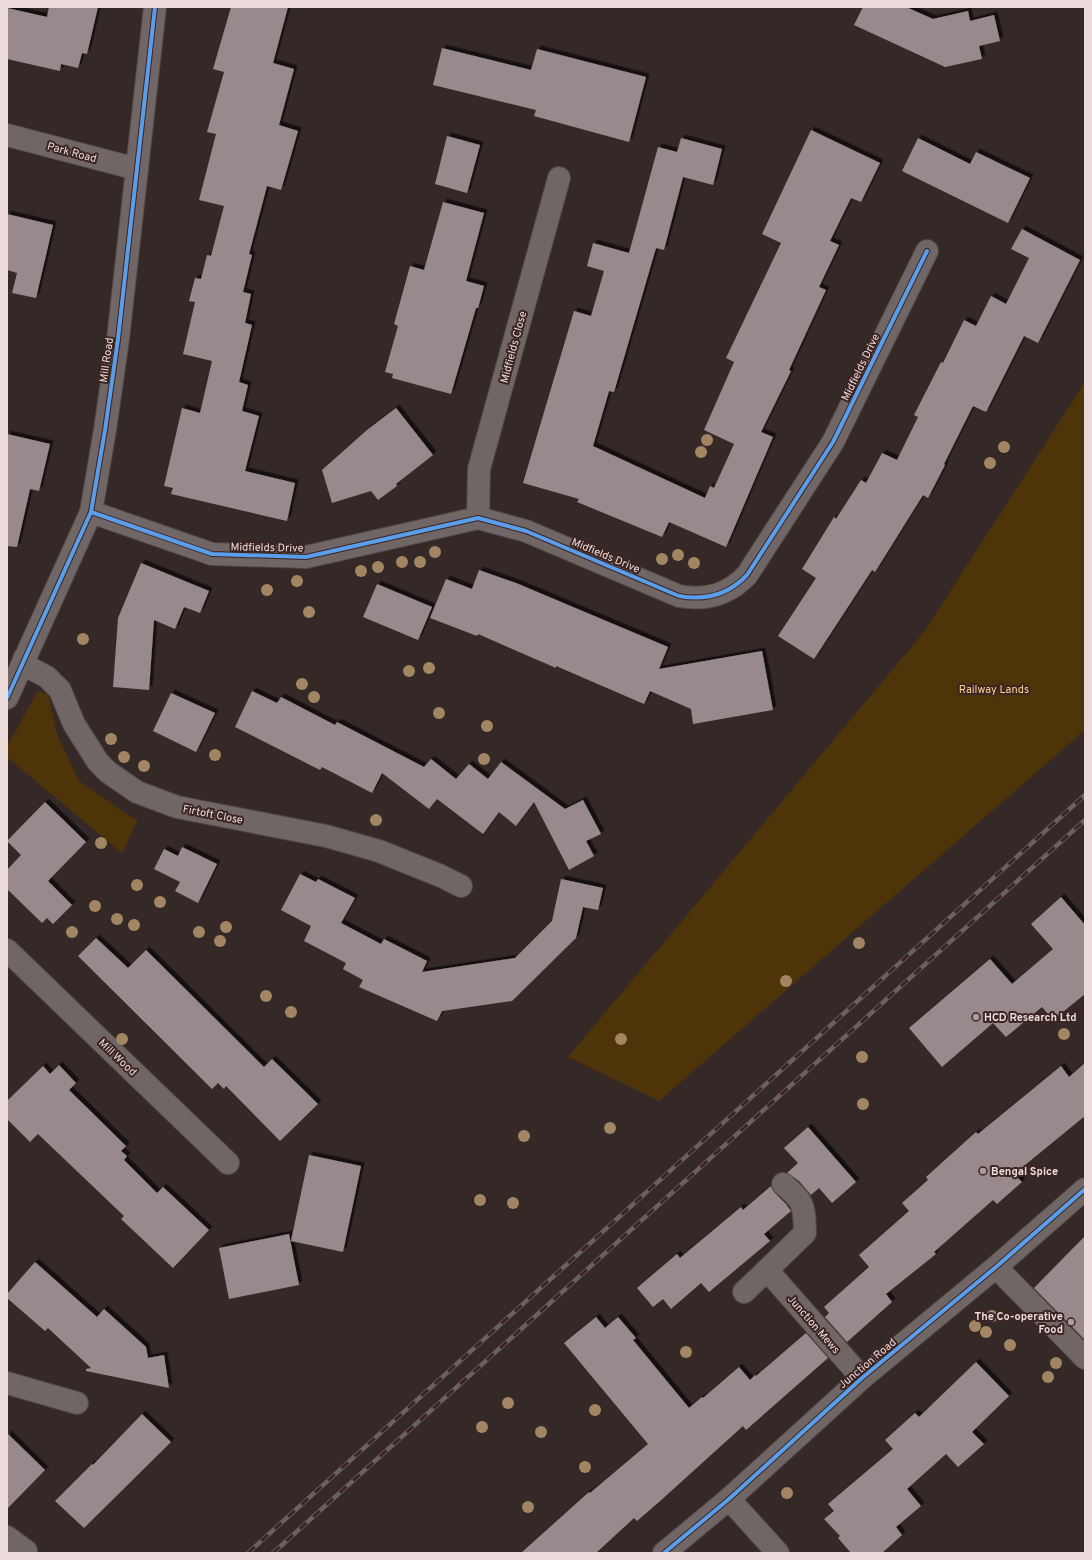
<svg xmlns="http://www.w3.org/2000/svg" width="1092" height="1560" font-family="Overpass,sans-serif">
	<defs>
		<filter id="shadow"><feDropShadow dx="3.5" dy="-3.5" stdDeviation="0" flood-color="#0009"/></filter>
	</defs>
	<rect width="100%" height="100%" fill="#352928"/>
	<!-- green -->
	<g fill="#4d3409">
		<path d="M1085,382V730L659,1101L568,1057L924,632Z"/>
		<path d="M38,691L48,695L57,735L79,781L137,821L122,853L7,757V746Z"/>
	</g>
	<!-- building -->
	<g fill="#97898c" filter="url(#shadow)">
		<path d="M49,7H98L87,54L82,53L78,68L61,64L60,71L7,59V8L47,17Z"/>
		<path d="M231,7H288L273,63L294,69L279,125L298,131L281,190L267,186L249,254L252,255L243,292L251,294L245,323L252,325L239,382L248,385L242,411L259,416L245,471L295,483L287,521L171,494L173,488L164,486L182,408L200,413L212,361L183,354L195,302L189,301L195,278L201,279L207,255L211,256L224,206L199,200L216,134L207,132L224,72L213,69Z"/>
		<path d="M863,7H906L933,19L968,11L970,21L994,15L1000,41L979,46L982,59L945,67L854,25Z"/>
		<path d="M442,48L531,70L537,49L646,77L629,142L534,116L536,110L433,85Z"/>
		<path d="M811,130L880,163L861,202L851,198L830,241L839,245L819,287L826,290L789,370L791,371L761,432L773,437L726,547L669,522L662,537L577,502L579,499L523,483L574,311L591,316L604,271L587,266L593,243L629,253L658,147L677,152L681,138L722,149L713,185L683,177L664,250L656,248L614,392L609,391L593,446L705,498L710,486L714,488L734,444L704,430L734,362L726,358L781,243L762,234Z"/>
		<path d="M447,136L480,145L467,193L435,184Z"/>
		<path d="M918,138L970,164L976,152L1030,178L1008,223L902,171Z"/>
		<path d="M443,202L484,213L466,281L484,286L478,308H476L451,394L392,378L393,374L385,372L398,326L394,324L410,266L424,270Z"/>
		<path d="M7,214L53,225L36,298L12,293L17,273L7,270Z"/>
		<path d="M1022,229L1080,260L1038,343L1024,336L986,412L973,406L944,464L945,465L928,498L923,495L875,572L872,570L814,659L778,636L816,578L802,569L834,517L836,519L861,480L866,483L882,453L897,460L918,417L914,415L941,362L943,363L964,320L976,326L991,296L1006,304L1029,258L1011,249Z"/>
		<path d="M396,408L433,455L396,484L397,486L378,500L371,491L332,503L322,470L367,430Z"/>
		<path d="M7,434L50,444L39,491L30,489L17,547L7,546Z"/>
		<path d="M141,563L209,591L200,613L184,607L175,629L154,620L149,690L113,687L118,618Z"/>
		<path d="M479,570L516,583L668,647L659,669L762,651L773,710L693,724L691,709L650,691L644,704L556,666V668L478,634L477,636L430,618L446,579L472,589Z"/>
		<path d="M377,584L432,607L418,640L363,617Z"/>
		<path d="M252,691L277,703L281,697L335,725L337,722L424,767L431,759L456,779L469,764L488,779L501,762L565,809L583,800L601,834L586,841L594,856L569,870L534,802L516,826L499,812L483,834L437,799L429,809L382,773L372,793L322,767L320,770L235,727Z"/>
		<path d="M171,693L215,713L196,752L153,731Z"/>
		<path d="M45,802L86,842L48,881L72,905L53,924L47,918L42,923L7,889V870L21,855L7,841Z"/>
		<path d="M182,847L217,864L198,903L175,891L180,882L154,869L164,849L178,856Z"/>
		<path d="M300,874L316,882L318,879L355,898L341,923L381,944L384,939L427,961L422,972L515,958L552,921L561,879L603,888L598,910L583,907L576,938L512,1001L442,1011L437,1021L359,987L363,980L343,969L346,963L304,941L311,926L281,910Z"/>
		<path d="M1061,897L1085,925V994L1053,1020L1042,1007L1006,1037L993,1023L942,1067L909,1028L990,959L1012,984L1053,949L1031,924Z"/>
		<path d="M96,938L128,968L146,950L264,1067L272,1059L318,1104L280,1141L226,1086L224,1089L218,1083L212,1089L78,956Z"/>
		<path d="M1085,1063V1116L1014,1174L1022,1182L997,1204L993,1200L934,1252L936,1254L886,1294L892,1302L847,1342L825,1317L829,1313L824,1307L869,1267L859,1255L909,1211L902,1203L928,1180L926,1177L976,1132L978,1134L1061,1066L1069,1077Z"/>
		<path d="M59,1065L76,1083L69,1090L126,1146L121,1151L127,1156L124,1160L157,1193L163,1187L209,1230L173,1268L121,1219L124,1216L38,1134L30,1142L7,1119V1101L43,1066L50,1074Z"/>
		<path d="M808,1127L856,1182L832,1203L819,1188L811,1195L799,1181L787,1173L798,1163L784,1148Z"/>
		<path d="M309,1155L361,1166L343,1252L291,1241Z"/>
		<path d="M771,1186L775,1193L786,1204L791,1211L764,1234L770,1241L709,1292L701,1283L671,1309L663,1299L653,1307L637,1288L677,1254L680,1258L741,1207L743,1210Z"/>
		<path d="M289,1234L299,1285L229,1299L219,1248Z"/>
		<path d="M1085,1236V1340L1034,1288Z"/>
		<path d="M35,1262L97,1317L104,1309L146,1347L148,1358L164,1355L169,1388L86,1371V1369L91,1368L48,1328L45,1331L7,1298V1294Z"/>
		<path d="M596,1317L605,1328L618,1317L636,1338L633,1340L689,1408L702,1397L703,1398L739,1367L750,1380L755,1375L756,1376L806,1333L828,1358L746,1430L743,1426L659,1502L637,1521L634,1518L596,1553H521L589,1492L590,1493L648,1444L564,1343Z"/>
		<path d="M976,1362L1009,1396L972,1432L984,1444L958,1467L946,1454L907,1489L921,1506L896,1527L902,1535L882,1553H851L838,1538L840,1536L824,1519L834,1511L828,1504L893,1449L885,1440L915,1413L919,1417Z"/>
		<path d="M142,1414L171,1442L84,1528L55,1501L92,1464L93,1465Z"/>
		<path d="M7,1433L45,1470L7,1509Z"/>
	</g>
	<g fill="none" stroke-linecap="round" stroke-linejoin="round">
		<defs>
			<g id="minor">
				<path d="M7,135L137,169"/>
				<path d="M91,512L212,554L306,557L478,518L526,531L679,596C706,601 728,595 747,575L833,442L927,251"/>
				<path d="M478,518L479,469L559,178"/>
				<path d="M24,659L30,668L47,677L60,690L74,724L98,762L108,772L137,792L177,807L326,836L379,851L441,876L461,886"/>
				<path d="M7,698L91,512L105,430L118,339L155,7"/>
				<path d="M7,950L228,1163"/>
				<path d="M783,1184C805,1202 804,1206 805,1233L767,1270L862,1378"/>
				<path d="M996,1267L1085,1358"/>
				<path d="M744,1292L767,1270"/>
				<path d="M7,1383L77,1403"/>
				<path d="M729,1499L778,1553"/>
				<path d="M7,1537L26,1551L24,1553"/>
				<path d="M664,1553L729,1499L862,1378L996,1267L1085,1189"/>
			</g>
		</defs>
		<!-- minor casing -->
		<use href="#minor" stroke="#514746" stroke-width="24"/>
		<!-- minor -->
		<use href="#minor" stroke="#706665" stroke-width="22"/>
		<defs>
			<g id="rail">
				<path d="M248,1553L1085,795"/>
				<path d="M273,1553L1085,820"/>
			</g>
		</defs>
		<!-- rail casing -->
		<use href="#rail" stroke="#6b6060" stroke-width="4.5"/>
		<!-- rail -->
		<use href="#rail" stroke="#3b2422" stroke-width="3" stroke-dasharray="9" stroke-linecap="butt"/>
		<defs>
			<g id="cycleway">
				<path d="M91,512L212,554L306,557L478,518L526,531L679,596C706,601 728,595 747,575L833,442L927,251"/>
				<path d="M7,698L91,512L105,430L118,339L155,7"/>
				<path d="M664,1553L729,1499L862,1378L996,1267L1085,1189"/>
			</g>
		</defs>
		<!-- cycleway casing -->
		<use href="#cycleway" stroke="#3b2422" stroke-width="6"/>
		<!-- cycleway -->
		<use href="#cycleway" stroke="#5a9eea" stroke-width="4"/>
	</g>
	<!-- trees -->
	<g fill="#a28563">
		<circle cx="707" cy="440" r="6"/>
		<circle cx="1004" cy="447" r="6"/>
		<circle cx="701" cy="452" r="6"/>
		<circle cx="990" cy="463" r="6"/>
		<circle cx="435" cy="552" r="6"/>
		<circle cx="678" cy="555" r="6"/>
		<circle cx="662" cy="559" r="6"/>
		<circle cx="402" cy="562" r="6"/>
		<circle cx="420" cy="562" r="6"/>
		<circle cx="694" cy="563" r="6"/>
		<circle cx="378" cy="567" r="6"/>
		<circle cx="361" cy="571" r="6"/>
		<circle cx="297" cy="581" r="6"/>
		<circle cx="267" cy="590" r="6"/>
		<circle cx="309" cy="612" r="6"/>
		<circle cx="83" cy="639" r="6"/>
		<circle cx="429" cy="668" r="6"/>
		<circle cx="409" cy="671" r="6"/>
		<circle cx="302" cy="684" r="6"/>
		<circle cx="314" cy="697" r="6"/>
		<circle cx="439" cy="713" r="6"/>
		<circle cx="487" cy="726" r="6"/>
		<circle cx="111" cy="739" r="6"/>
		<circle cx="215" cy="755" r="6"/>
		<circle cx="124" cy="757" r="6"/>
		<circle cx="484" cy="759" r="6"/>
		<circle cx="144" cy="766" r="6"/>
		<circle cx="376" cy="820" r="6"/>
		<circle cx="101" cy="843" r="6"/>
		<circle cx="137" cy="885" r="6"/>
		<circle cx="160" cy="902" r="6"/>
		<circle cx="95" cy="906" r="6"/>
		<circle cx="117" cy="919" r="6"/>
		<circle cx="134" cy="925" r="6"/>
		<circle cx="226" cy="927" r="6"/>
		<circle cx="72" cy="932" r="6"/>
		<circle cx="199" cy="932" r="6"/>
		<circle cx="220" cy="941" r="6"/>
		<circle cx="859" cy="943" r="6"/>
		<circle cx="786" cy="981" r="6"/>
		<circle cx="266" cy="996" r="6"/>
		<circle cx="291" cy="1012" r="6"/>
		<circle cx="1064" cy="1034" r="6"/>
		<circle cx="122" cy="1039" r="6"/>
		<circle cx="621" cy="1039" r="6"/>
		<circle cx="862" cy="1057" r="6"/>
		<circle cx="863" cy="1104" r="6"/>
		<circle cx="610" cy="1128" r="6"/>
		<circle cx="524" cy="1136" r="6"/>
		<circle cx="480" cy="1200" r="6"/>
		<circle cx="513" cy="1203" r="6"/>
		<circle cx="992" cy="1316" r="6"/>
		<circle cx="975" cy="1326" r="6"/>
		<circle cx="986" cy="1332" r="6"/>
		<circle cx="1010" cy="1345" r="6"/>
		<circle cx="686" cy="1352" r="6"/>
		<circle cx="1056" cy="1363" r="6"/>
		<circle cx="1048" cy="1377" r="6"/>
		<circle cx="508" cy="1403" r="6"/>
		<circle cx="595" cy="1410" r="6"/>
		<circle cx="482" cy="1427" r="6"/>
		<circle cx="541" cy="1432" r="6"/>
		<circle cx="585" cy="1467" r="6"/>
		<circle cx="787" cy="1493" r="6"/>
		<circle cx="528" cy="1507" r="6"/>
	</g>
	<!-- markers -->
	<g fill="#ab9d9c" stroke="#3b2422" stroke-width="1.5">
		<circle cx="976" cy="1017" r="4"/>
		<circle cx="983" cy="1171" r="4"/>
		<circle cx="1071" cy="1322" r="4"/>
	</g>
	<g text-anchor="middle" stroke-width="4" stroke-linejoin="round" paint-order="stroke">
		<!-- street labels -->
		<g font-size="11" fill="#ebdbda" stroke="#3b2422">
			<text transform="translate(72 152) rotate(15)" y="4">Park Road</text>
			<text transform="translate(513 347) rotate(-75)" y="4">Midfields Close</text>
			<text transform="translate(106 360) rotate(-82)" y="4">Mill Road</text>
			<text transform="translate(860 367) rotate(-64)" y="4">Midfields Drive</text>
			<text transform="translate(267 547) rotate(1)" y="4">Midfields Drive</text>
			<text transform="translate(606 555) rotate(23)" y="4">Midfields Drive</text>
			<text transform="translate(213 814) rotate(11)" y="4">Firtoft Close</text>
			<text transform="translate(118 1057) rotate(44)" y="4">Mill Wood</text>
			<text transform="translate(814 1324) rotate(49)" y="4">Junction Mews</text>
			<text transform="translate(867 1363) rotate(-40)" y="4">Junction Road</text>
		</g>
		<!-- park labels -->
		<g font-size="11" fill="#fcd193" stroke="#3b2422">
			<text x="994" y="693">Railway Lands</text>
		</g>
		<!-- poi labels -->
		<g font-size="11" font-weight="bold" fill="#ebdbda" stroke="#3b2422" text-anchor="start">
			<text x="984" y="1021">HCD Research Ltd</text>
			<text x="991" y="1175">Bengal Spice</text>
			<text x="1063" y="1320" text-anchor="end">The Co-operative<tspan x="1063" dy="13">Food</tspan></text>
		</g>
	</g>
	<!-- border -->
	<rect width="1092" height="1560" fill="none" stroke="#ebdbda" stroke-width="16"/>
</svg>
